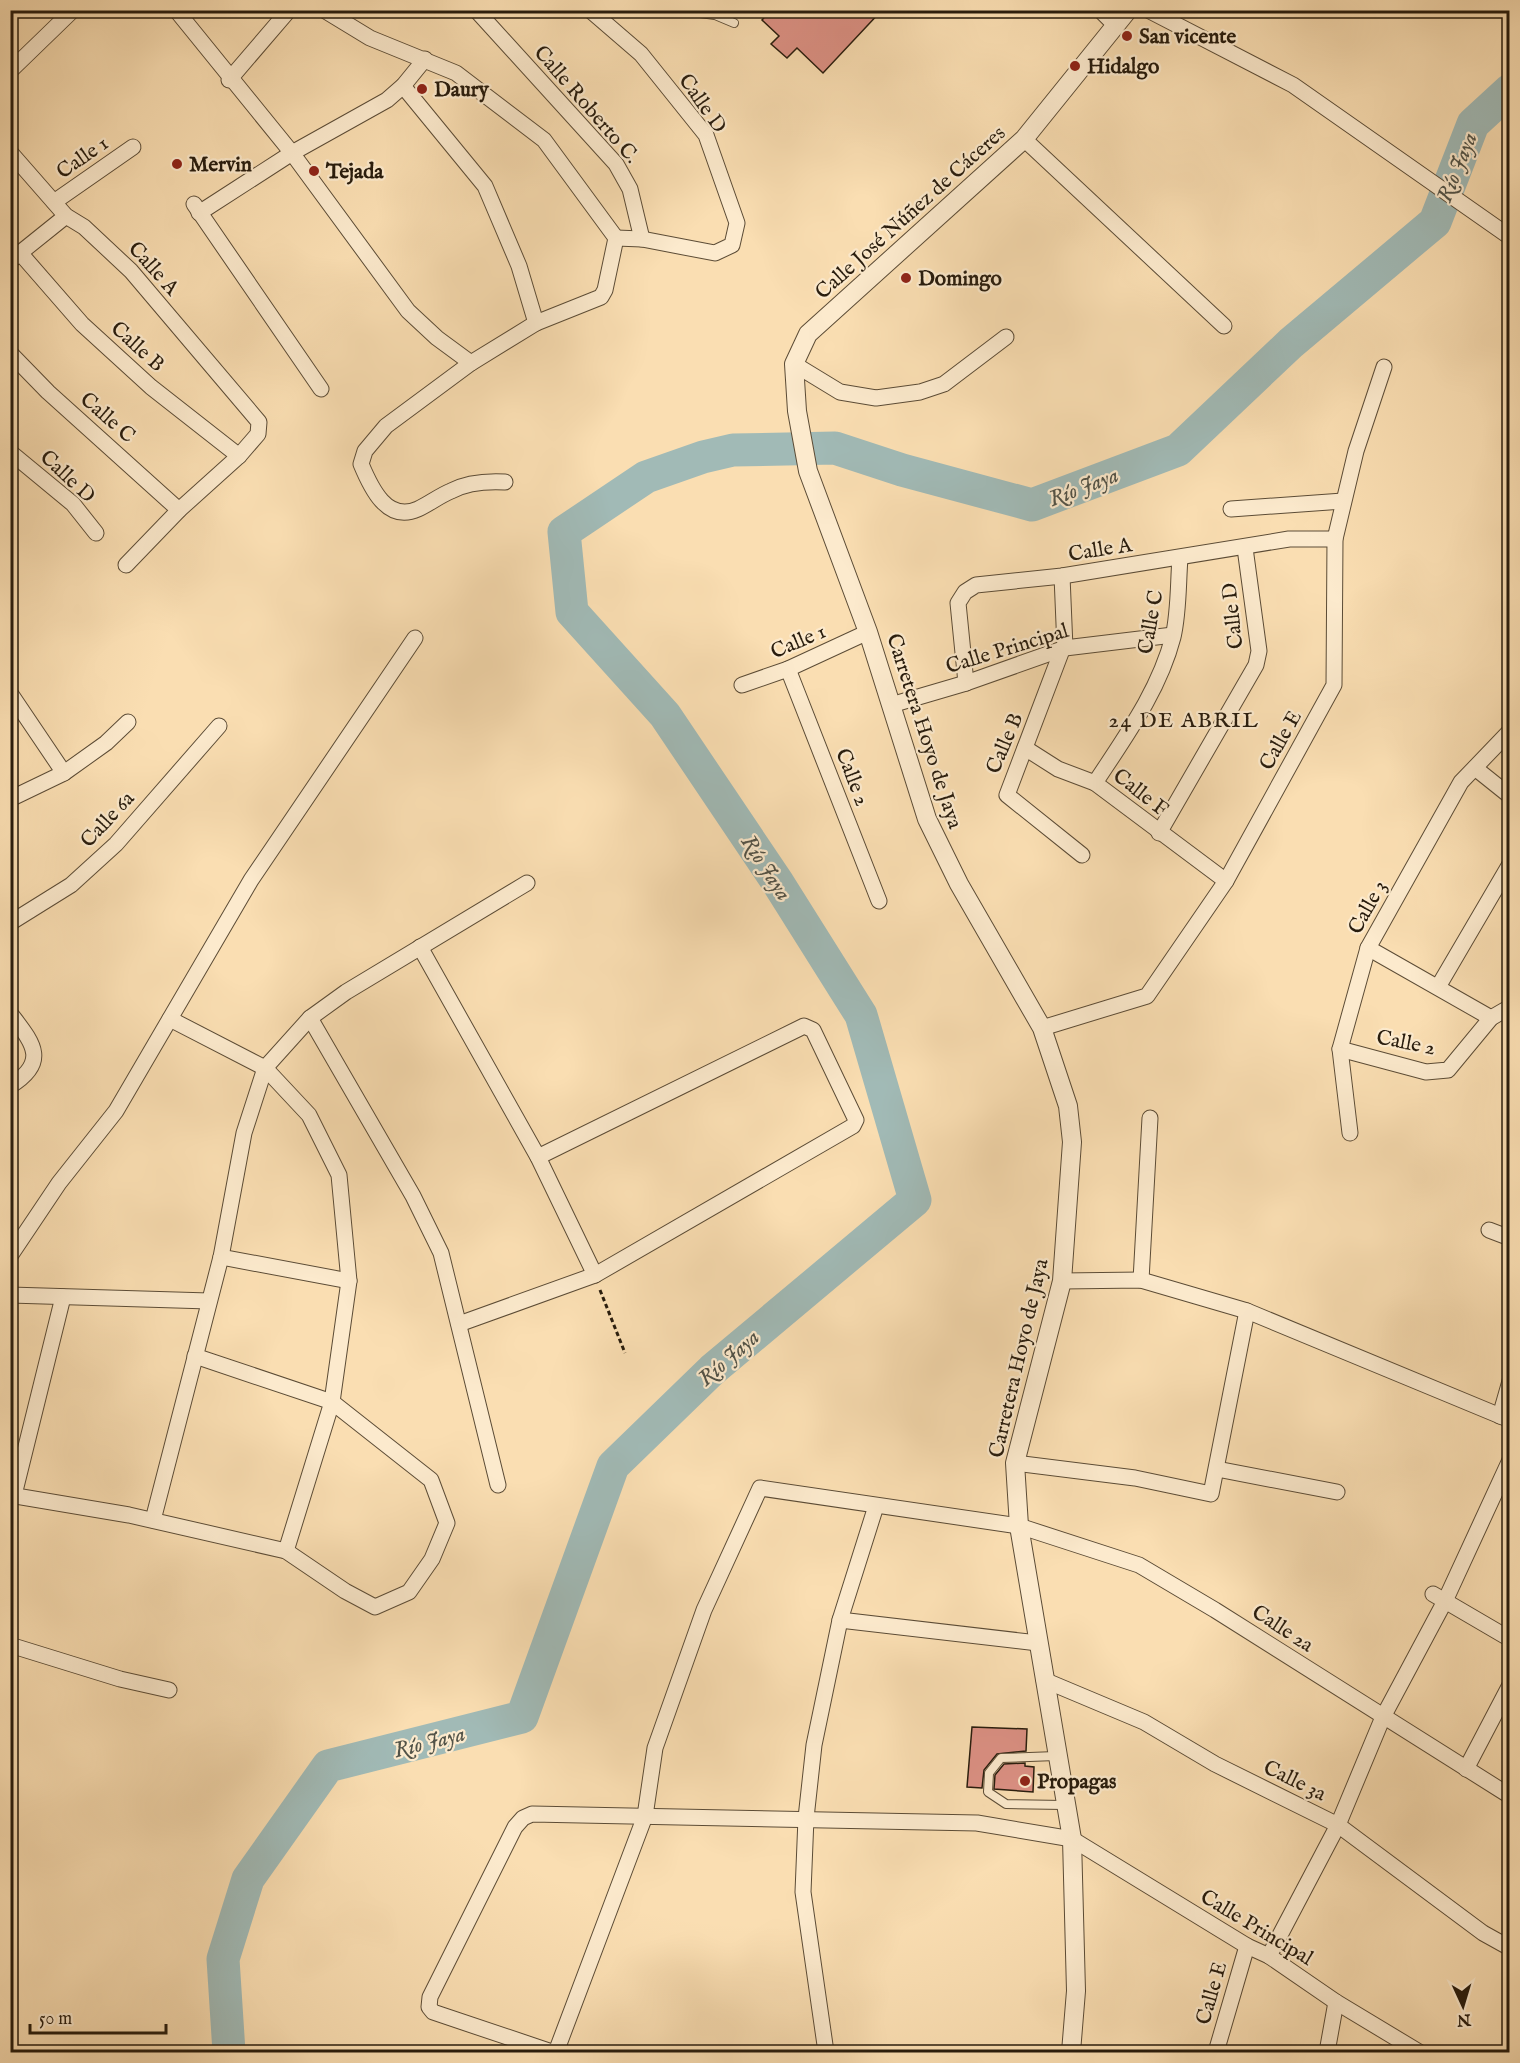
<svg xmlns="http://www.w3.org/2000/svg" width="1520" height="2063" font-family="'IM FELL English',serif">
	<rect width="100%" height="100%" fill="#fadeb2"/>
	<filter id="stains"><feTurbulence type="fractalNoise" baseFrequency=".00333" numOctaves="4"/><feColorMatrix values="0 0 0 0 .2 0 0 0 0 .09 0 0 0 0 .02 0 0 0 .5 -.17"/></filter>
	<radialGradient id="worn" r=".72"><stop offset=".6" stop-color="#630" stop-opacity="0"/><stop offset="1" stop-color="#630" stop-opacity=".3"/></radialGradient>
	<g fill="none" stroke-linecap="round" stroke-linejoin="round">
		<!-- river -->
		<path stroke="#a1bab6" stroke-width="33" d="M229,2052L223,1959L248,1879L328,1766L522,1717L613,1466L712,1370L915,1200L861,1015L778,883L665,715L572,612L564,532L646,477L703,457L733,450L835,448L902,470L1032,505L1178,450L1291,343L1435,222L1473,124L1510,90"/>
	</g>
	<!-- building -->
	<g fill="#dd9185" stroke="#281c0d" stroke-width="1.5">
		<path d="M771,10H882L823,73L797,48L787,58L771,44L779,36L762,20Z"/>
		<path d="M972,1727L1027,1729L1026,1751L997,1754L984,1770L982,1788L967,1787Z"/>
		<path d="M1025,1763V1766L1034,1767L1033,1792L994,1789L995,1775L1004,1764Z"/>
	</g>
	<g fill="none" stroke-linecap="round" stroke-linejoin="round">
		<defs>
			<g id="service">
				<path d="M678,10L715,15L734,23"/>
				<path d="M1056,1756L1001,1758L989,1773L988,1792L1006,1804L1064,1805"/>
			</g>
			<g id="minor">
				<path d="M176,10L292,153L408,311L437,338L471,363"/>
				<path d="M324,10L370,38L456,73L544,140L616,238"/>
				<path d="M476,10L616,164L630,189L642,239"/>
				<path d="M590,10L641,54L706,135L737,223L732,245L715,253L642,239L616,238"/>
				<path d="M1100,10L1115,25"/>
				<path d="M1148,10L1293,85L1510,237"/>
				<path d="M10,71L73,10"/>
				<path d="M229,80L289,10"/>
				<path d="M403,86L485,186L519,266L536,323"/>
				<path d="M1024,139L1224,326"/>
				<path d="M10,152L66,216L84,227L131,271L259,422L258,434L239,456L179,510L126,565"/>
				<path d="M54,202L133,147"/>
				<path d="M194,204L321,389"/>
				<path d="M199,213L292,153L387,100L403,86L425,59"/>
				<path d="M21,254L82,324L151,387L239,456"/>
				<path d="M10,261L66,216"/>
				<path d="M10,353L48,392L179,510"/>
				<path d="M794,364L840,392L876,398L920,392L944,384L1006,337"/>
				<path d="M10,452L73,504L96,533"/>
				<path d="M505,482C486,481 468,482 451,491C439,496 429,504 418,509C387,523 371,488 361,464L365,451L386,426L471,363L536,323L601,297L605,290L616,238"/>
				<path d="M1231,509L1343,501"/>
				<path d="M1062,576L1065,648"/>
				<path d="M1062,650L1007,795L1082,855"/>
				<path d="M788,669L879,901"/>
				<path d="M966,683L958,603L965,592L976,585L1062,576L1289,539H1335"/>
				<path d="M742,685L788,669L868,632"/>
				<path d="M10,693L64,773L106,743L128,722"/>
				<path d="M891,705L966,683L1065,648L1173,635"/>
				<path d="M1025,748L1058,769L1095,783L1226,881"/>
				<path d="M1475,768L1510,796"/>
				<path d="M1095,783C1125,737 1159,691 1173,637C1179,612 1178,583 1180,558"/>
				<path d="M10,799L64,773"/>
				<path d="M1159,833L1256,665L1259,651L1245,548"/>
				<path d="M10,923L71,885L116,844L219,726"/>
				<path d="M420,947L538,1157L595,1275"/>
				<path d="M1368,948L1491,1018"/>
				<path d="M1438,987L1510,864"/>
				<path d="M10,1013C31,1041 51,1061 10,1086"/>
				<path d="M310,1018L413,1196L441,1253L498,1485"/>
				<path d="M170,1019L265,1068L309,1115L339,1175L349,1281L332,1402L286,1551"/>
				<path d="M1042,1028L1147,996L1226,881L1334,685L1335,539L1356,451L1384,367"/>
				<path d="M1340,1049L1426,1072L1448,1070L1491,1018L1510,1007"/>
				<path d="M1350,1133L1340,1049L1368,948L1461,782L1510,731"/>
				<path d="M1489,1230L1510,1238"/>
				<path d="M10,1256L59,1183L116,1111L251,880L415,638"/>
				<path d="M221,1257L349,1281"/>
				<path d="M1141,1280L1150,1118"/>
				<path d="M1062,1281L1141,1280L1247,1311L1510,1420"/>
				<path d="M10,1295L209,1301"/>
				<path d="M459,1324L595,1275L853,1126L856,1120L813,1030L804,1026L538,1157"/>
				<path d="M1500,1416L1510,1381"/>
				<path d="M1015,1463L1135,1478L1211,1494L1247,1311"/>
				<path d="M1217,1469L1337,1492"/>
				<path d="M10,1495L129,1515L286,1551L345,1591L375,1607L409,1592L432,1559L447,1523L431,1480L332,1402L195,1356"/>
				<path d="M14,1495L63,1297"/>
				<path d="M153,1520L221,1257L244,1133L265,1068L310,1018L346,992L527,883"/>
				<path d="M1433,1594L1510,1639"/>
				<path d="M840,1620L1038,1643"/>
				<path d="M10,1645L120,1679L169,1690"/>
				<path d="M1044,1680L1144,1722L1215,1764L1338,1825L1483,1933L1510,1948"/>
				<path d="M1466,1769L1510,1685"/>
				<path d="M1269,1956L1338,1825L1383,1717L1445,1601L1510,1460"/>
				<path d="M552,2052L433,2012L429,2007L430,1997L515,1827L523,1818L532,1814L977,1823L1072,1839L1247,1946L1269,1956L1336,2002L1419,2052"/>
				<path d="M556,2052L645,1816L655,1748L704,1610L760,1488L1019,1526L1139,1565L1215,1610L1510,1796"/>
				<path d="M826,2052L803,1892L806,1818L814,1745L840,1620L876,1506"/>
				<path d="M1216,2052L1247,1946"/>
				<path d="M1327,2052L1336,2002"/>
			</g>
			<path id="tertiary" d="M1071,2052L1076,1991L1072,1839L1019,1526L1015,1463L1062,1281L1072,1142L1068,1106L1042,1028L959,884L927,819L868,632L808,471L797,411L794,364L808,334L1024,139L1128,10"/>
		</defs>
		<!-- service casing -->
		<use href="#service" stroke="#5c4c36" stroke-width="10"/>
		<!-- minor casing -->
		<use href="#minor" stroke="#5c4c36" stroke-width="17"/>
		<!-- tertiary casing -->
		<use href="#tertiary" stroke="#5c4c36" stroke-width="20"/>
		<!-- path -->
		<path stroke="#281c0d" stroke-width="3" stroke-dasharray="4.5 3" stroke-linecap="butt" d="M600,1290L625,1353"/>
		<!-- service -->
		<use href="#service" stroke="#fceacd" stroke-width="8"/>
		<!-- minor -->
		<use href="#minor" stroke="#fceacd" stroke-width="15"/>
		<!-- tertiary -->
		<use href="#tertiary" stroke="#fceacd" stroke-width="18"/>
	</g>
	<!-- markers -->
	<g fill="#8f2418" stroke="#fceacd" stroke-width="2">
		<circle cx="1127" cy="36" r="6"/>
		<circle cx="1075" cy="66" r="6"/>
		<circle cx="422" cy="89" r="6"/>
		<circle cx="177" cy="164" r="6"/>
		<circle cx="314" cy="171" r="6"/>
		<circle cx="906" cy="278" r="6"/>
		<circle cx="1025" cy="1781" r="6"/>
	</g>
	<g text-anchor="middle" stroke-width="4.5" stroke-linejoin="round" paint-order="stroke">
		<!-- poi labels -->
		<g font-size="21" font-weight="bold" fill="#281c0d" stroke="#fceacd" text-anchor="start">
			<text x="1139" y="43">San vicente</text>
			<text x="1087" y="73">Hidalgo</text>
			<text x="434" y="96">Daury</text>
			<text x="189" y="171">Mervin</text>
			<text x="326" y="178">Tejada</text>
			<text x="918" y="285">Domingo</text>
			<text x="1037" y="1788">Propagas</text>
		</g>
		<!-- street labels -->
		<g font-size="21" fill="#281c0d" stroke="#fceacd">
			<text transform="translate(703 103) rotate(55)" y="7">Calle D</text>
			<text transform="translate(587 104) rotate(49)" y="7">Calle Roberto C.</text>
			<text transform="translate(82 157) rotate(-35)" y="7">Calle 1</text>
			<text transform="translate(910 212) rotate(-42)" y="7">Calle José Núñez de Cáceres</text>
			<text transform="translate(154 268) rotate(48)" y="7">Calle A</text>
			<text transform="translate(138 346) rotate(42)" y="7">Calle B</text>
			<text transform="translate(108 417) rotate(41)" y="7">Calle C</text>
			<text transform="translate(68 476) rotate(43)" y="7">Calle D</text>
			<text transform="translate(1100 549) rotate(-9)" y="7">Calle A</text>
			<text transform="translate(1232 616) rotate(-96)" y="7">Calle D</text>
			<text transform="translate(1150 622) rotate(-80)" y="7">Calle C</text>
			<text transform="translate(798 641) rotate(-23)" y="7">Calle 1</text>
			<text transform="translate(1007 648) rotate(-17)" y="7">Calle Principal</text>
			<text transform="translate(925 731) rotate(72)" y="7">Carretera Hoyo de Jaya</text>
			<text transform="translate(1280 740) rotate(-61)" y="7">Calle E</text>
			<text transform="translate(1004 743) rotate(-67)" y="7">Calle B</text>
			<text transform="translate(853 777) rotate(69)" y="7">Calle 2</text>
			<text transform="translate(1141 792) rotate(38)" y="7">Calle F</text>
			<text transform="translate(107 819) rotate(-47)" y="7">Calle 6a</text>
			<text transform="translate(1367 907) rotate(-61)" y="7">Calle 3</text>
			<text transform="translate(1406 1042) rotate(11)" y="7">Calle 2</text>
			<text transform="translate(1018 1358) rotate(-77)" y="7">Carretera Hoyo de Jaya</text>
			<text transform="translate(1283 1628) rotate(33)" y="7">Calle 2a</text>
			<text transform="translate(1295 1780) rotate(26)" y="7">Calle 3a</text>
			<text transform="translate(1257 1927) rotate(31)" y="7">Calle Principal</text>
			<text transform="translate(1211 1993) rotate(-74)" y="7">Calle E</text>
		</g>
		<!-- water labels -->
		<g font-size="22" font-style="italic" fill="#525348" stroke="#fceacd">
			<text transform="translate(1456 167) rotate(-68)" y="8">Río Jaya</text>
			<text transform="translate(1083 486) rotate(-21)" y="8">Río Jaya</text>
			<text transform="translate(767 867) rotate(57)" y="8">Río Jaya</text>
			<text transform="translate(728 1357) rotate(-41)" y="8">Río Jaya</text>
			<text transform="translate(429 1741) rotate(-14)" y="8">Río Jaya</text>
		</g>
		<!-- neighbourhood labels -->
		<g font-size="22" letter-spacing="1.5" fill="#281c0d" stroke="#fceacd">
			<text x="1184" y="727">24 DE ABRIL</text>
		</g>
	</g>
	<!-- margin -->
	<rect width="1520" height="2063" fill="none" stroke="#fadeb2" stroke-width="36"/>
	<rect x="12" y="12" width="1496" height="2039" fill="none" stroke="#281c0d" stroke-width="3"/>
	<rect x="18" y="18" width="1484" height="2027" fill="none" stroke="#281c0d" stroke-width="1.5"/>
	<!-- north arrow -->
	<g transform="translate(1463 2006) rotate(176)" stroke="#fceacd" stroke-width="4.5" paint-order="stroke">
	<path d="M0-4.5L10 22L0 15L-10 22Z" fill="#281c0d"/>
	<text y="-9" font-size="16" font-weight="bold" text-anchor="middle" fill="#281c0d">N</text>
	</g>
	<!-- scale -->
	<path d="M30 2024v9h136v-9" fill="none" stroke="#281c0d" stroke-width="3"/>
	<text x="39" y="2024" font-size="18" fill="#281c0d" stroke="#fceacd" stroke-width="4.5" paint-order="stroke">50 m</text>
	<rect width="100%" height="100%" filter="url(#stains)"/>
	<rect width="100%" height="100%" fill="url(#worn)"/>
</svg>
